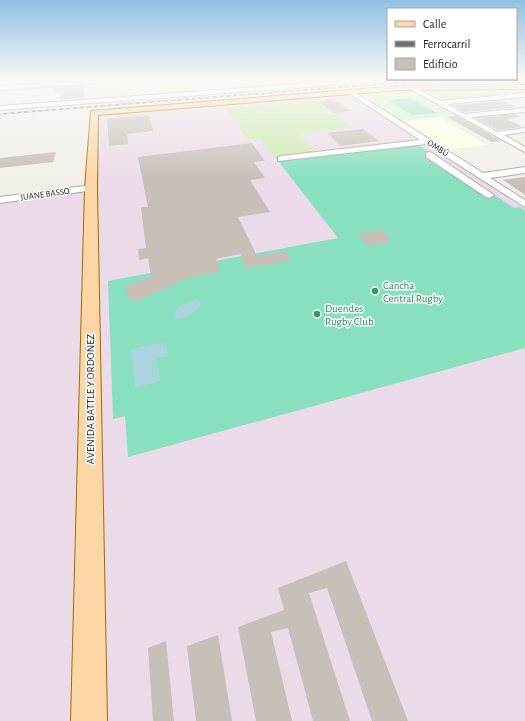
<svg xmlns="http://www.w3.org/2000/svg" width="525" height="721" font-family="'Alegreya Sans',sans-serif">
	<rect width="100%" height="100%" fill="#f2efe9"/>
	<!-- industrial -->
	<path fill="#ebdbe8" d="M351,92L525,204V721H0V200L91,188L94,113Z"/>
	<!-- education -->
	<path fill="#ffffe5" d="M441,117L448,122L487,145L447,149L405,121Z"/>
	<!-- farmland -->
	<path fill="#eef0d5" d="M93,78H388V79L93,100Z"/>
	<!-- grass -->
	<g fill="#cdebb0">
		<path d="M525,88V93L442,100L436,99L419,90Z"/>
		<path d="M319,101L352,127L298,134L315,152L275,157L260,138L248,140L225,108Z"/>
	</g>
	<!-- park -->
	<path fill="#c8facc" d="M402,89L412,91L455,115L401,120L360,94Z"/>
	<!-- pitch -->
	<g fill="#88e0be">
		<path d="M411,98L437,113L412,115L388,100Z"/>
		<path d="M411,140L514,208L521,207L525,210V348L128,457L125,416L113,419L108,281L338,238L275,157Z"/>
	</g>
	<!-- water -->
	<g fill="#aad3df">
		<path d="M197,300L200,302V306C193,313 185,320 174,319L173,313C180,307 187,301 197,300Z"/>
		<path d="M166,342L168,356L157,358L160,381L135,388L131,349Z"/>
	</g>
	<!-- building -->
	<g fill="#c7bfb8">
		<path d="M85,78V80L56,82L57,79Z"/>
		<path d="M85,86L83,98L60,100L62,92L53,93L54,88Z"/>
		<path d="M335,100L351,111L334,113L319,101Z"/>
		<path d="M502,101L517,107L464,112L452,105Z"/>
		<path d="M515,114L520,117L506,119L523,127L497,130L476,118Z"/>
		<path d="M149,115L153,131L127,134L128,144L109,146L107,119Z"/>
		<path d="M456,116L502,141L492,142L447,117Z"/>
		<path d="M363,129L379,141L341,146L327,133Z"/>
		<path d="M252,143L265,161L254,162L265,178L250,180L270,212L238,217L257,256L285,251L291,260L246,268L240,254L216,259L220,272L187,278L136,302L126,295V286L151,277L148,258L139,260L138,249L146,248L141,207H148L138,157Z"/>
		<path d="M56,152L53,162L0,168V158Z"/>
		<path d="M525,177V195L503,180Z"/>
		<path d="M382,230L392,242L368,246L357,234Z"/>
		<path d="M346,561L408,721H372L327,588L309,593L350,721H313L288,628L271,632L292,721H256L238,627L284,610L278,588Z"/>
		<path d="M218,635L232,721H196L187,646Z"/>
		<path d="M166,641L174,721H153L148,648Z"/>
	</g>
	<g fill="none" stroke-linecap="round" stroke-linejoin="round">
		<defs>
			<g id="minor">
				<path d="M380,78L391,79L388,81L0,110V106Z"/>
				<path d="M95,81L93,84L0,90V86Z"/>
				<path d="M412,86L440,101L525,93V97L447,104L464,114L525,108V112L471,117L497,132L525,128V132L504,135L525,147V152L410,89V87Z"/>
				<path d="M349,91H353L483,173L525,167V173L490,178L525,200V207L426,144L278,161V157L281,156L420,140L349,93Z"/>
				<path d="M429,152L432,153L494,195L489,198L486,197L426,157V153Z"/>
				<path d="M91,185L94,186L96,188L94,190L0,203V197Z"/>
			</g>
			<path id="major" d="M525,85V89L400,90L98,115L97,188L107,721H71L85,188L91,111L400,86Z"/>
		</defs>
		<!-- minor casing -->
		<use href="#minor" stroke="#a9a9a9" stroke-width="2"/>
		<!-- major casing -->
		<use href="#major" stroke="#a06b00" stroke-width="2"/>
		<!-- minor -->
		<use href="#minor" fill="#fff" fill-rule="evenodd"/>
		<!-- major -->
		<use href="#major" fill="#fcd6a4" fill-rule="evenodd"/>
		<defs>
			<path id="rail" d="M0,114L445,79"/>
		</defs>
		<!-- rail casing -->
		<use href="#rail" stroke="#707070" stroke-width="1.5"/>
		<!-- rail -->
		<use href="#rail" stroke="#fff" stroke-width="1" stroke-dasharray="3.5" stroke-linecap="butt"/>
	</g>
	<!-- sky -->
	<linearGradient id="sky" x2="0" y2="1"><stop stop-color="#8fc0e4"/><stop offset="0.44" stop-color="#f9f8f5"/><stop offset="1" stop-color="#f9f8f5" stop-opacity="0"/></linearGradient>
	<rect width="525" height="179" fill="url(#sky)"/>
	<!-- markers -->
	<g fill="#2e9e5b" stroke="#fff" stroke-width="1.5">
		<circle cx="375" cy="291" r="4"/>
		<circle cx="317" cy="314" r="4"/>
	</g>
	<g text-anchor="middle" stroke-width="3" stroke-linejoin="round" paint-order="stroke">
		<!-- far-street labels -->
		<g font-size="9" fill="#222" stroke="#fff">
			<text transform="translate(438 148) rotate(33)" y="3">OMBÚ</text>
			<text transform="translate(45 194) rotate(-8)" y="3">JUANE BASSO</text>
		</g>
		<!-- leisure labels -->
		<g font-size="11" fill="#27864d" stroke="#fff" text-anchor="start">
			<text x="383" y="289">Cancha<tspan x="383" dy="13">Central Rugby</tspan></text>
			<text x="325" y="312">Duendes<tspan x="325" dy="13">Rugby Club</tspan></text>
		</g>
		<!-- street labels -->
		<g font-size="11" fill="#222" stroke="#fff">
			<text transform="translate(90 399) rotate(-90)" y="4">AVENIDA BATTLE Y ORDOÑEZ</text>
		</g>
	</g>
	<!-- legend -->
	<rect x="387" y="8" width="130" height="72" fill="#ffffff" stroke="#a7a7a7"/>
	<rect x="395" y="21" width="20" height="6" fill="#fcd6a4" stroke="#a7a7a7"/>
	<text x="423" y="28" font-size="12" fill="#222222">Calle</text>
	<rect x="395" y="41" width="20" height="6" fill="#707070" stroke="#a7a7a7"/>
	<text x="423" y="48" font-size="12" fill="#222222">Ferrocarril</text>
	<rect x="395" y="58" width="20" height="12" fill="#c7bfb8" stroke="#a7a7a7"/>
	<text x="423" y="68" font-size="12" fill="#222222">Edificio</text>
</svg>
